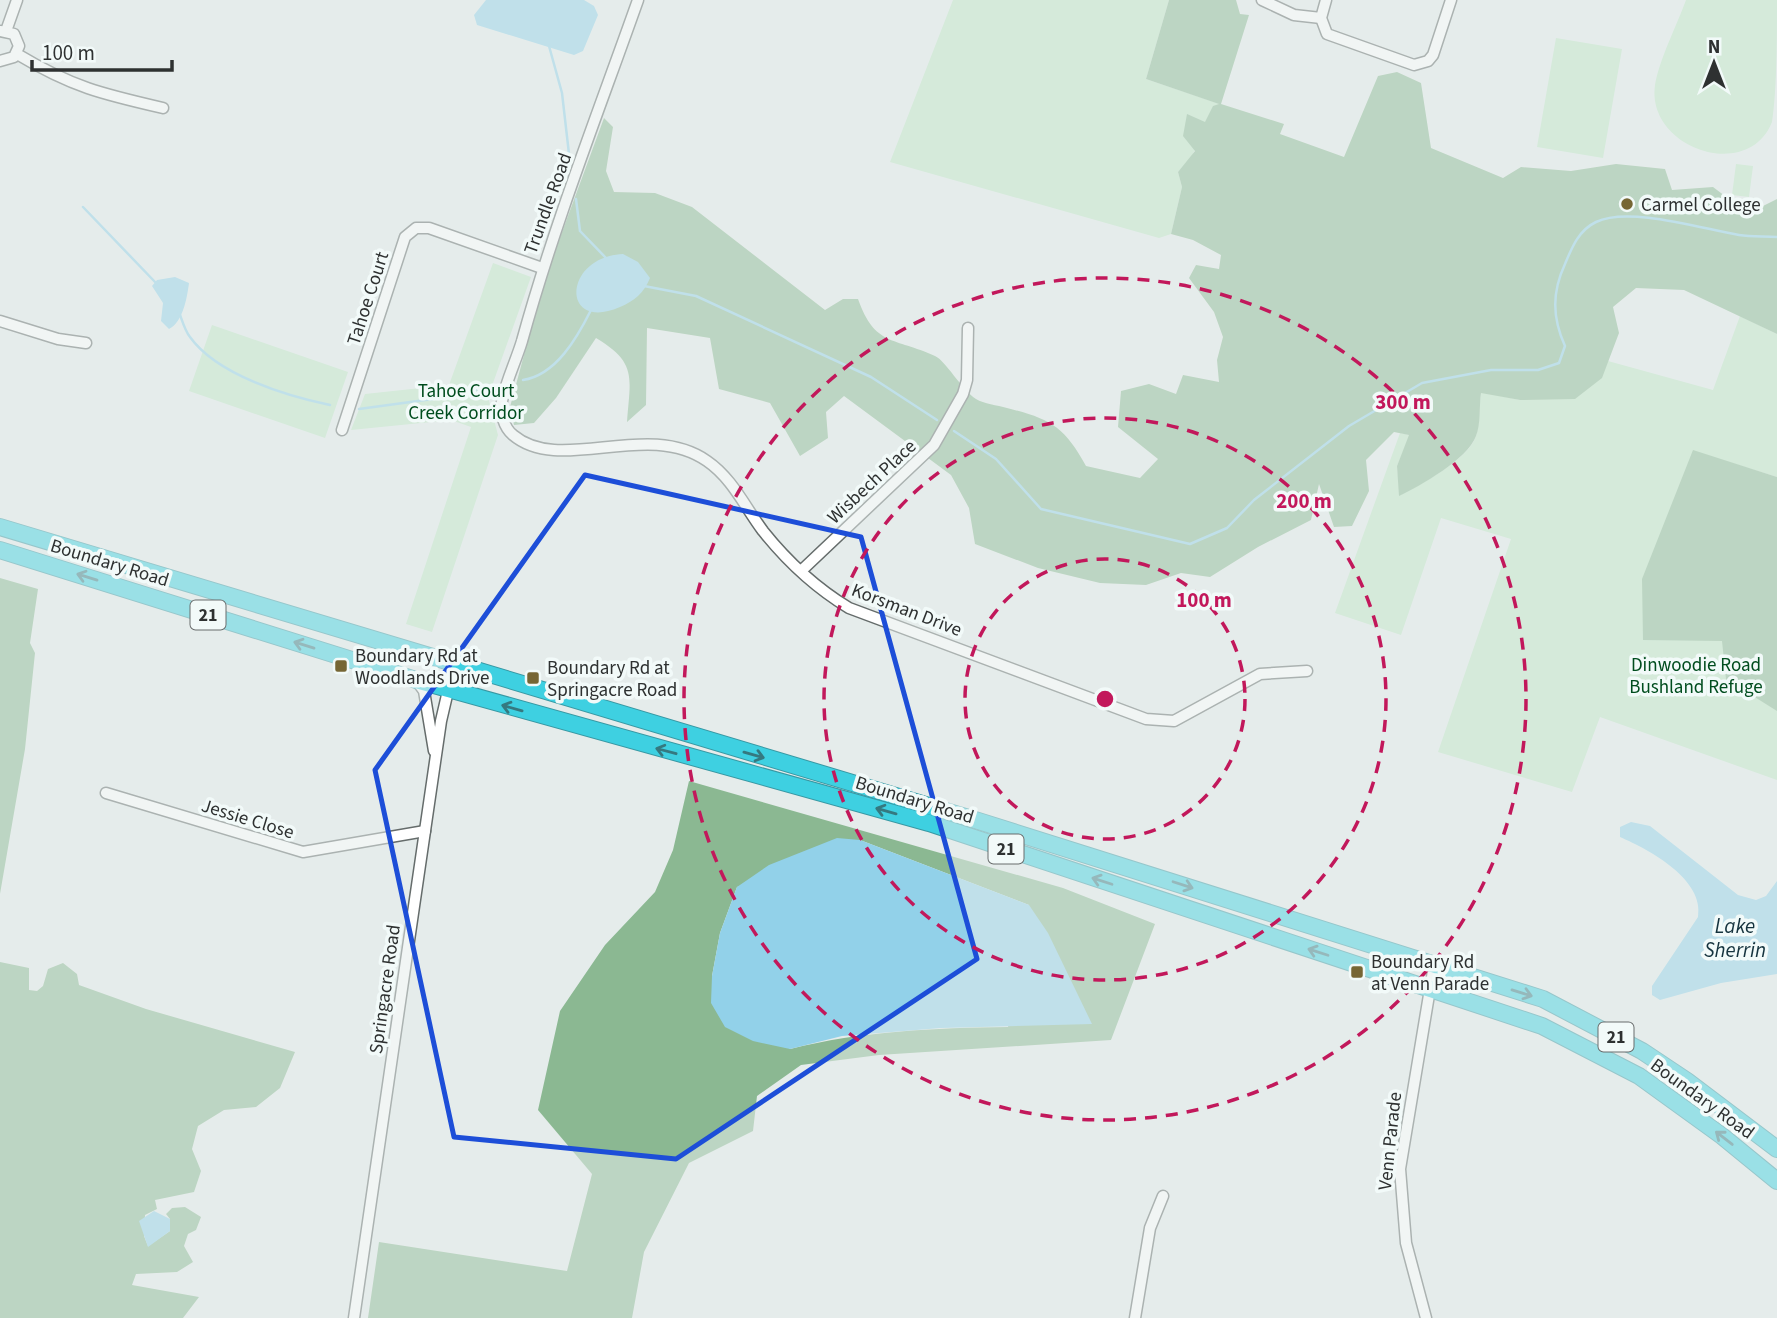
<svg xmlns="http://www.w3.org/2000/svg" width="1777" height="1318" font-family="'Source Sans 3',sans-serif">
	<rect width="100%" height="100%" fill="#e5eceb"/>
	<!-- green -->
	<g fill="#c0e6c6">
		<path d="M953,0H1169L1146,79L1220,104L1190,159L1178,172L1182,187L1171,234L1159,238L890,162Z"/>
		<path d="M1686,0H1777C1777,35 1777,91 1772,122C1748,183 1646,148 1655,85C1659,60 1677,25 1686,0Z"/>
		<path d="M1556,38L1622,49L1603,158L1537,147Z"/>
		<path d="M1736,164L1753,166L1749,197L1732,195Z"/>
		<path d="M493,263L531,277L488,397L498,435L432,632L406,624L471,427L451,420L351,430L365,394L449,385Z"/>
		<path d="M1740,316L1777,334V477L1693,451L1777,628V780L1600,717L1572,792L1438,752L1511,539L1441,518L1401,635L1335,613L1400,433L1410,435L1397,466L1400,495C1420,485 1469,459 1476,436C1480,423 1479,406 1481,392L1520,400L1601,378L1608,361L1713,390Z"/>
		<path d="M212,325L348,372L325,438L189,391Z"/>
	</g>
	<!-- forest -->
	<g fill="#8bb892" fill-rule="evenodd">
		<path d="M1169,0H1236L1240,14L1249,15L1221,104L1284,124L1280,134L1344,157L1378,76L1397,72L1421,83L1431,148L1503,178L1521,167L1571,171L1616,164L1665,169L1672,190L1713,187L1733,202L1761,207L1777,199V334L1684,290L1636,288L1613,307L1619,333L1602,378L1575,399L1520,400L1481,393C1479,406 1481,424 1476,436C1468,459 1420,486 1399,496L1397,466L1409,435L1394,432L1366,460L1369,491L1352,526L1334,527L1319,484L1311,520L1258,547L1210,577L1181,573L1146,585L1100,583L1038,568L975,544L969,508L951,475L844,396L826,412L828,438L800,456L770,403L719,389L710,338L647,328L646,405L627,422C630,378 638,363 596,338L556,398L534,423L514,425L510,407L543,284L604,118L613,127L606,171L614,192L655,193L692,207L825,310L843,299H858C875,347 894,337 935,356C946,361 961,389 976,399C984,404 997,405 1007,408C1050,419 1064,426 1086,466L1140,478L1158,459L1118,427L1121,391L1149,384L1176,394L1183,375L1219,382L1217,360L1223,337L1214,312L1189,278L1196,265L1219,269L1221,255L1193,240L1171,234L1182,187L1178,172L1195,151L1183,136L1187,114L1205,122L1213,106L1219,104L1146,79Z"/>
		<path d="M1693,450L1777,477V711L1726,679L1722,641L1643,640L1642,579Z"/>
		<path d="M0,578L38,589L30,643L35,653L25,749L0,894Z"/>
		<path d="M689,781L1063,888L1155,924L1111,1040L879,1055L801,1065L757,1096L753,1131L689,1163L644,1252L632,1318H368L379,1242L567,1271L592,1174L538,1110L560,1011L605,945L655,892L673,850ZM860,840L1029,905L1008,1027C934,1028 862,1031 790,1049L712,976L720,933L737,887Z"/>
		<path d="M0,962L29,968V990L37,991L43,986L48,969L63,963L77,974L79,985L146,1009L295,1052L280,1088L256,1107L224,1110L198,1126L192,1149L201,1171L194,1192L155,1200L157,1209L145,1215L144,1236L148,1246L170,1231V1219L166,1214L172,1208L185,1207L201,1217L196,1230L188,1234L184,1246L193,1262L177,1272L136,1274L132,1285L199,1297L183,1318H0Z"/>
	</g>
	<!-- water -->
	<g fill="#92d1e9">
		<path d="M486,0H584L594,6L598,15L583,51L574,55L477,25L474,15Z"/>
		<path d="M623,254L638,262L650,278C644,293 634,301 620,307C561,333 562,257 623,254Z"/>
		<path d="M175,277L189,283C187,298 183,322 169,329L161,321L163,303L152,286L157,280Z"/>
		<path d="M1631,822L1650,826L1738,895L1756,900L1766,896L1777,881V974L1721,983L1660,1000L1652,995V986L1698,917C1705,880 1650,850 1620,837V827Z"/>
		<path d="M837,838L860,840L1029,905L1048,933L1092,1024L941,1028L842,1036L790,1049L753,1041L725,1027L711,1003L712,976L720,933L737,887L769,865Z"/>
		<path d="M154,1211L170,1219V1231L148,1247L139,1221Z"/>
	</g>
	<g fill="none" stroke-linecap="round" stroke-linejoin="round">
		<!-- stream -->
		<g stroke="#92d1e9" stroke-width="2.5">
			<path d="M549,46L562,93L569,154"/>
			<path d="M576,199L580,231L606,258"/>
			<path d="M83,207L156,283"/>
			<path d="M644,286L696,296L871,377L937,420"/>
			<path d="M179,312C182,320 185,331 190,337C217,375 287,396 330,405"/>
			<path d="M523,380C556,375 577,338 591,310"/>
			<path d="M359,409L462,395L482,387"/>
			<path d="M954,431L996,459L1041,509L1190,544L1227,528L1254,500L1349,426L1422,383L1491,370H1538L1559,363L1565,346C1552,317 1552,292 1565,264C1572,247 1579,230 1596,222C1629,206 1703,229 1739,235C1752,237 1765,236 1777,237"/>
		</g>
		<defs>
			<g id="minor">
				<path d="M638,0C598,113 554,225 522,341C516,361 506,381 502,401C499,411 504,428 513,435C560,475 647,419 707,461C732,478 745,507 763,531C787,561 816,588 849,608L1146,719L1174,721L1260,674L1307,671"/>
				<path d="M1262,0L1294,15L1321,18"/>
				<path d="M1326,0L1321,18L1327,34L1414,65L1428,61L1433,55L1451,0"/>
				<path d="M0,31L14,34L19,46L14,57L0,61"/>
				<path d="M6,31L17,0"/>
				<path d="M17,54C72,87 102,94 163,108"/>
				<path d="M0,321L58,339L86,343"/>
				<path d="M342,430L405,237L416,228H429L542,268"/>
				<path d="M801,571L934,445L963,394L967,380L968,328"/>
				<path d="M416,680L424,691L434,751"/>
				<path d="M106,793L303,852L425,831"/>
				<path d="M354,1318L441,721L454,665"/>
				<path d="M1135,1318L1150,1228L1163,1196"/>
				<path d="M1426,1318L1406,1243L1400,1169L1434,965"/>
			</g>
			<g id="highway">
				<path d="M0,527L969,818L1543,999L1642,1051L1687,1081L1777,1149"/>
				<path d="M0,550L416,680L929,823L1542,1026L1639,1076L1722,1136L1777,1181"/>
			</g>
		</defs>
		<!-- minor casing -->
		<use href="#minor" stroke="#656c6b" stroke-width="13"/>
		<!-- highway casing -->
		<use href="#highway" stroke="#3898a3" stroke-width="18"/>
		<!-- minor -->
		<use href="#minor" stroke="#fff" stroke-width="10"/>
		<!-- highway -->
		<use href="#highway" stroke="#3ed0e1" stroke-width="16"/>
	</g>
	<!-- one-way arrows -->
	<defs><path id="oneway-shaft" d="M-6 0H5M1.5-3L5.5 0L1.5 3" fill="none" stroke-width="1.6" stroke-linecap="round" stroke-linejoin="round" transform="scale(1.75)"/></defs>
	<g stroke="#357980">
		<use href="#oneway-shaft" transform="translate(87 577) rotate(-163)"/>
		<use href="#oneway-shaft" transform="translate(304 645) rotate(-163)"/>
		<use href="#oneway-shaft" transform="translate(512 708) rotate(-164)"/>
		<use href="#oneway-shaft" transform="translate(666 751) rotate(-165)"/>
		<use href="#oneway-shaft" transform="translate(754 755) rotate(16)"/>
		<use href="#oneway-shaft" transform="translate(886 811) rotate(-164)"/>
		<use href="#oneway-shaft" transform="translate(1102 881) rotate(-162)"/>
		<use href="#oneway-shaft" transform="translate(1183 885) rotate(18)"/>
		<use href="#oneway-shaft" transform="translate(1318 952) rotate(-162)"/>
		<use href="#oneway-shaft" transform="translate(1522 993) rotate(17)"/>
		<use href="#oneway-shaft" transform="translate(1724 1138) rotate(-142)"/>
	</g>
	<!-- marked area -->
	<path d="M0 0H1777V1318H0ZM585,475L861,537L977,959L676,1159L454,1137L375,770Z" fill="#e5eceb" fill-opacity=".55" fill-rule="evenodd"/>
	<path fill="none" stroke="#1d4ed8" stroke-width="5" stroke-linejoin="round" d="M585,475L861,537L977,959L676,1159L454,1137L375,770Z"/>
	<!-- distance rings -->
	<g fill="none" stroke="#c2185b" stroke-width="3.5" stroke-dasharray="12 9">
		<circle cx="1105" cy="699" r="140"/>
		<circle cx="1105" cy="699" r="281"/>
		<circle cx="1105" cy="699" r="421"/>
	</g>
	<!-- markers -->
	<g fill="#766634" stroke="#f2faf9" stroke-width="2.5">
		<circle cx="1627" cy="204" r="7"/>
		<rect x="334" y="659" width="14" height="14" rx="3.5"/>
		<rect x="526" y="671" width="14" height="14" rx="3.5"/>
		<rect x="1350" y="965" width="14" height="14" rx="3.5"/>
	</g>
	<g text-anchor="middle" stroke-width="7" stroke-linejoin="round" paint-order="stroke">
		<!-- shield labels -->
		<g fill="#f2faf9" stroke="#696d6d" stroke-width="2">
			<rect x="190.5" y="600.5" width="35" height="29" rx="5"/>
			<rect x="988.5" y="834.5" width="35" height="29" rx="5"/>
			<rect x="1598.5" y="1022.5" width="35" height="29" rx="5"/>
		</g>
		<g font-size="18" font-weight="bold" fill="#2e3131">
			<text x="208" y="621">21</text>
			<text x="1006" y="855">21</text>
			<text x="1616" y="1043">21</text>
		</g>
		<!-- street labels -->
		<g font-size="19" fill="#2e3131" stroke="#f2faf9">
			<text transform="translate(547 203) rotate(-70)" y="7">Trundle Road</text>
			<text transform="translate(367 298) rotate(-72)" y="7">Tahoe Court</text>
			<text transform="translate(871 481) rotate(-43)" y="7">Wisbech Place</text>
			<text transform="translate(110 562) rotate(17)" y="7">Boundary Road</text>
			<text transform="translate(907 609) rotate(21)" y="7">Korsman Drive</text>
			<text transform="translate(915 799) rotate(17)" y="7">Boundary Road</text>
			<text transform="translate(248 818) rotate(17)" y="7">Jessie Close</text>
			<text transform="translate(384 989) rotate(-82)" y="7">Springacre Road</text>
			<text transform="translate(1703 1098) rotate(36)" y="7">Boundary Road</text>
			<text transform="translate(1389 1141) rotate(-84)" y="7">Venn Parade</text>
		</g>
		<!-- poi labels -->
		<g font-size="19" fill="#2e3131" stroke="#f2faf9" text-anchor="start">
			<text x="1641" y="211">Carmel College</text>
			<text x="355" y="662">Boundary Rd at<tspan x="355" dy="22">Woodlands Drive</tspan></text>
			<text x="547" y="674">Boundary Rd at<tspan x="547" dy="22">Springacre Road</tspan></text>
			<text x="1371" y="968">Boundary Rd<tspan x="1371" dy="22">at Venn Parade</tspan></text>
		</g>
		<!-- park labels -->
		<g font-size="19" fill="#004d1e" stroke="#f2faf9">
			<text x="466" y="397">Tahoe Court<tspan x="466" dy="22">Creek Corridor</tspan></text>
			<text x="1696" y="671">Dinwoodie Road<tspan x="1696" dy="22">Bushland Refuge</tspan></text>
		</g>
		<!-- water labels -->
		<g font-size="21" font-style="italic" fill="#15333e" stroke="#f2faf9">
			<text x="1735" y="933">Lake<tspan x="1735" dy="24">Sherrin</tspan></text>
		</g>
	</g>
	<circle cx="1105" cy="699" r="10" fill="#c2185b" stroke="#f2faf9" stroke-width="3.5"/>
	<g font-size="21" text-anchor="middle" font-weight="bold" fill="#c2185b" stroke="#f2faf9" stroke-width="7" stroke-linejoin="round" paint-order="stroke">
		<text x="1403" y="409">300 m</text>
		<text x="1304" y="508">200 m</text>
		<text x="1204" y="607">100 m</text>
	</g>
	<!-- north arrow -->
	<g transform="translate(1714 63)" stroke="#f2faf9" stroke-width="5" paint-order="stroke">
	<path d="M0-5L12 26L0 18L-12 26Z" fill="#2e3131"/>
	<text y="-10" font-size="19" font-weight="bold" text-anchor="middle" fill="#2e3131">N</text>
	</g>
	<!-- scale -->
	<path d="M32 60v10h140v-10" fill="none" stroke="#2e3131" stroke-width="3.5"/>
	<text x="42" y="60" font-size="21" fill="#2e3131" stroke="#f2faf9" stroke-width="5" paint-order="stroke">100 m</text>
</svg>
